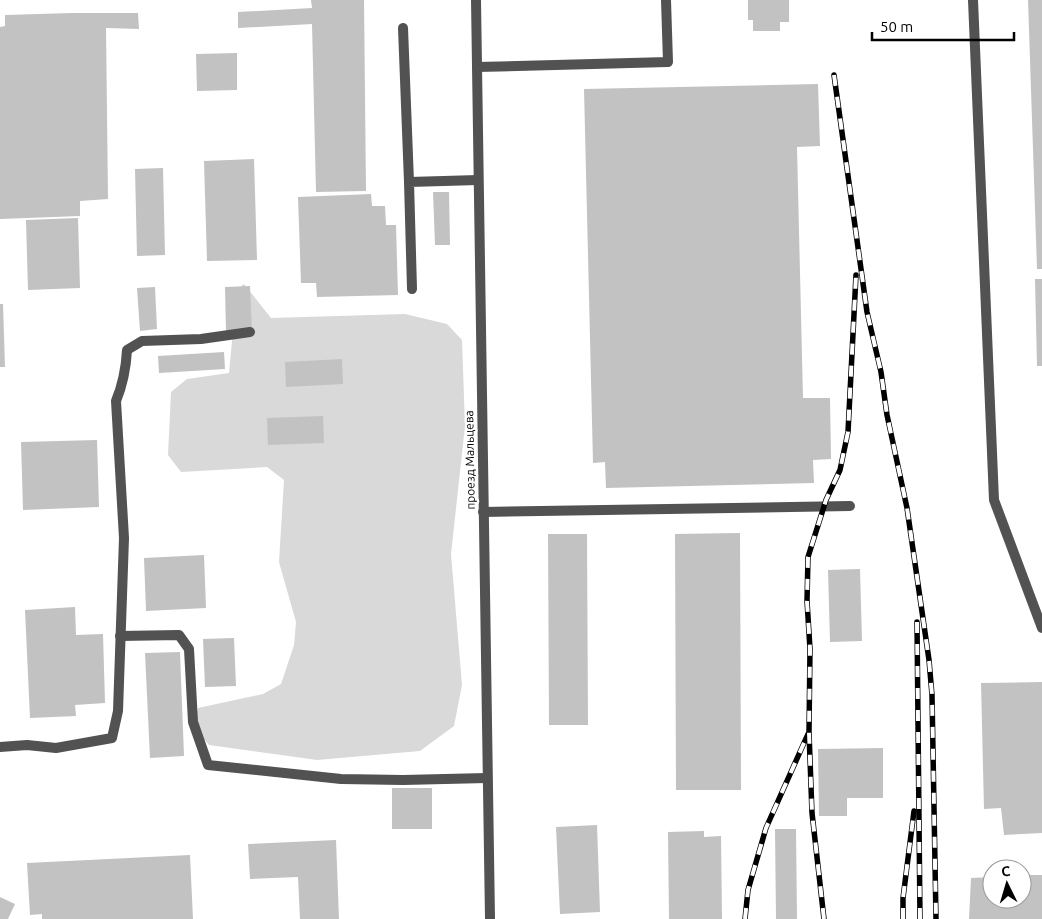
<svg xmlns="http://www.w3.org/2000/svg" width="1042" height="919" font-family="Ubuntu,sans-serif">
	<rect width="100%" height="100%" fill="#fff"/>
	<!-- green -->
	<path fill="#d9d9d9" d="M244,284L271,318L405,314L447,324L462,340L465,426L451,554L462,685L454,726L420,751L317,760L209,745L194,728L198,708L263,694L281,684L294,645L296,622L279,562L284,480L267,467L181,472L168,455L171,392L187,379L229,373L237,289Z"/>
	<!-- building -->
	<g fill="#c2c2c2">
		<path d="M311,0H364L366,191L316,192L312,24L238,28V12L312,8Z"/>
		<path d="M748,0H789V22H780V31H753V20H748Z"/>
		<path d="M1028,0H1042V269H1037Z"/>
		<path d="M72,13H138L139,29L106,28L108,199L80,201V216L0,219V27L5,26V15Z"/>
		<path d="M237,53V90L197,91L196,54Z"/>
		<path d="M818,84L820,146L797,147L803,398H830L831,459L813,460L814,483L606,488L605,462L593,463L584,89Z"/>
		<path d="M254,159L257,260L207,261L204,161Z"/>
		<path d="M163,168L165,255L137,256L135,169Z"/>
		<path d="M433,192H449L450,245H435Z"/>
		<path d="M371,194L372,206H385L386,225H396L398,295L317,297L316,283H301L298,197Z"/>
		<path d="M78,218L80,288L28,290L26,220Z"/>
		<path d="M1035,279H1042V366H1037Z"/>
		<path d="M250,286L252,332H226L225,287Z"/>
		<path d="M155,287L157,329L140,331L137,288Z"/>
		<path d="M0,304H3L5,367H0Z"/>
		<path d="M224,352L225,369L159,373L158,356Z"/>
		<path d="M342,359L343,384L286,387L285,362Z"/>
		<path d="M323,416L324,443L268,445L267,418Z"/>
		<path d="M97,440L99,507L23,510L21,442Z"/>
		<path d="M740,533L741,790H676L675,534Z"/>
		<path d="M548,534H587L588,725H549Z"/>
		<path d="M204,555L206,608L146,611L144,558Z"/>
		<path d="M860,569L862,641L830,642L828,570Z"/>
		<path d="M75,607L76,635L103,634L105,703L75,705L76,716L30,718L25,610Z"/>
		<path d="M234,638L236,686L205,687L203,639Z"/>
		<path d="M180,652L184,756L150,758L145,653Z"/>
		<path d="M1042,682V833L1004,835L1001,808L984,809L981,683Z"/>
		<path d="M883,748V798H847V816H819L818,749Z"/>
		<rect x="392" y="788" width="40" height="41"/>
		<path d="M597,825L600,912L560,914L556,827Z"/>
		<path d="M775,829H796L797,919H776Z"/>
		<path d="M704,831V837L721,836L722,919H669L668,832Z"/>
		<path d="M336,840L339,919H300L298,877L250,879L248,844Z"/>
		<path d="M190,855L193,919H42V914L30,915L27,863Z"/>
		<path d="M1022,875H1042V919H969L971,878L992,877V899H1022Z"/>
		<path d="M0,897L15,904L8,919H0Z"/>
	</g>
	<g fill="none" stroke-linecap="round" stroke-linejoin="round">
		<!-- lane -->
		<g stroke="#525252" stroke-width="10">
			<path d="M973,0L994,500L1042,628"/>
			<path d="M403,28L409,182"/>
			<path d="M477,67L668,62L666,0"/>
			<path d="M412,289L409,182L478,180"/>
			<path d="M483,512L850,506"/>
			<path d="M120,636L179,635L189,649L193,722L208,765L341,779L403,780L487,778"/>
			<path d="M0,747L27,745L56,748L112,738L118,711L124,538L116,401C123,384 126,369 127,350L142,341L201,339L250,332"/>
		</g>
		<!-- street -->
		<path stroke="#525252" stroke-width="10" d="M476,0L490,919"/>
		<defs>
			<g id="rail">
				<path d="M834,75L867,312L881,372L887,415L907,508L929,660L932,695L936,919"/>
				<path d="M917,622L920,919"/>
				<path d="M745,919L748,890L766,828L808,734"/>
				<path d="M824,919L812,813L809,732L810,649L807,601L808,557L826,500L840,470L848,432L856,275"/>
				<path d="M903,919V898L914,811"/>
			</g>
		</defs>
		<!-- rail casing -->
		<use href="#rail" stroke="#000" stroke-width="5.5"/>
		<!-- rail -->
		<use href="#rail" stroke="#fff" stroke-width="4" stroke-dasharray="11" stroke-linecap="butt"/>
	</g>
	<g text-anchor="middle" stroke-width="4.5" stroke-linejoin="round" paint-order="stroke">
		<!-- street labels -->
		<g font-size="12" fill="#000" stroke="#fff">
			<text transform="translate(470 460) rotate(-91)" y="4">проезд Мальцева</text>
		</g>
	</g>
	<!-- north arrow -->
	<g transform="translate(1007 884) rotate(355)"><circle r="24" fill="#ffffff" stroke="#999999"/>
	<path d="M0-4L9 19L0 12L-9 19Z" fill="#000000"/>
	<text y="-8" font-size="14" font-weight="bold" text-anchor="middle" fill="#000000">С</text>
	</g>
	<!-- scale -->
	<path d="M872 32v8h142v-8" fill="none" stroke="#000000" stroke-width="2.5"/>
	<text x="880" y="32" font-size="15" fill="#000000" stroke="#ffffff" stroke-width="4" paint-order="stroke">50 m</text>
</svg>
